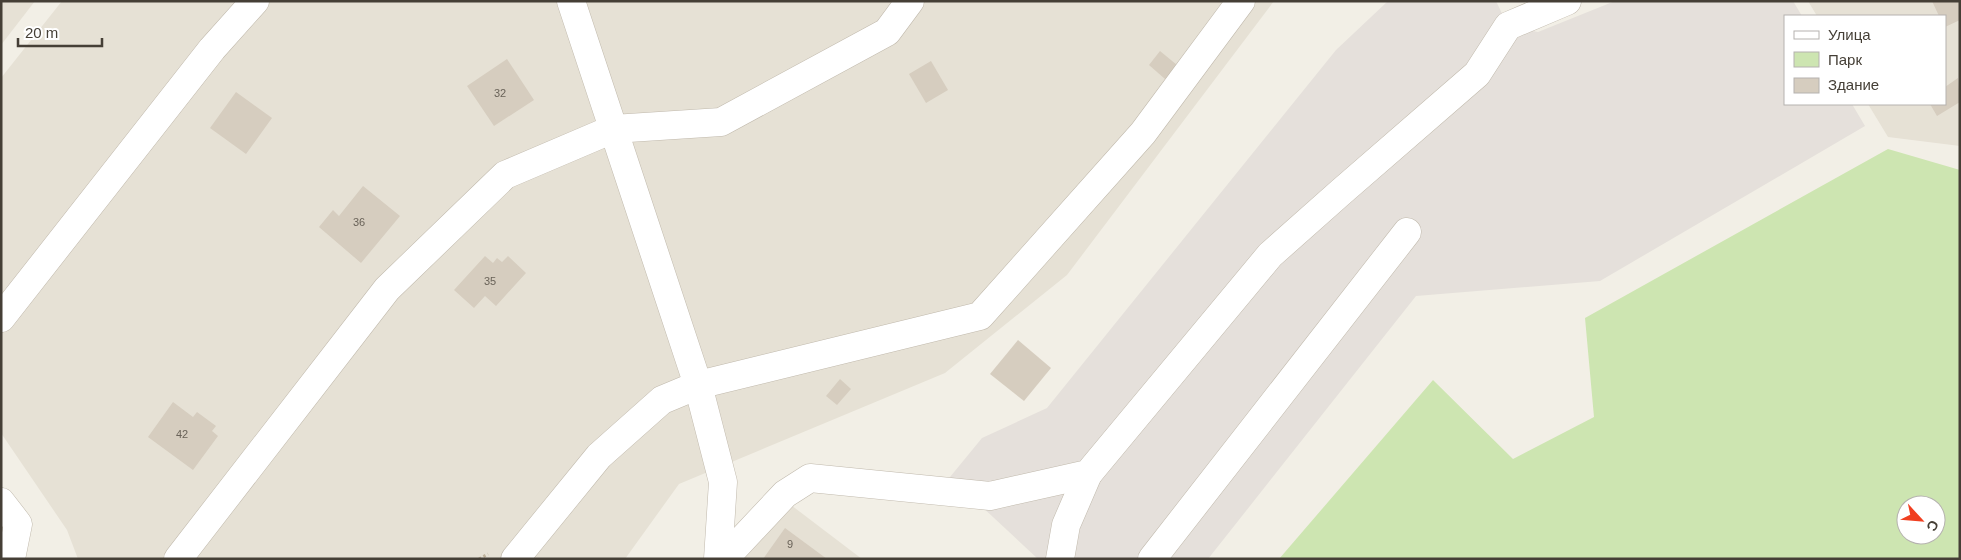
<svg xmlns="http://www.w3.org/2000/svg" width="1961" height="560" font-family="Arial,sans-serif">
	<rect width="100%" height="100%" fill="#f2efe6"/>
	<!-- residential -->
	<g fill="#e6e1d5">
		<path d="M1,1H35L1,45Z"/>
		<path d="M62,1H1274L1067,275L945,373L679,484L625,559H78L67,530L1,433V78Z"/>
		<path d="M1808,1H1960V146L1888,137L1868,104H1945V16H1817Z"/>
		<path d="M787,502L862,559H743Z"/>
	</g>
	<!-- industrial -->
	<path fill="#e5e0db" d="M1388,1H1496L1508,26L1538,32L1615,1H1793L1802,16H1785V104H1852L1865,126L1600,281L1416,296L1208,559H1038L950,477L982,438L1047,408L1336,50Z"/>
	<!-- green -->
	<path fill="#cde5b1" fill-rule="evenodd" d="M1888,149L1960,170V559H1279L1433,380L1513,459L1594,417L1585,318ZM1906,505H1936V535H1906Z"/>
	<!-- building -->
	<g fill="#d6cdbf">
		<path d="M1932,1H1960V20L1945,27V16H1939Z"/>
		<path d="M1160,51L1177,65L1165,79L1149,65Z"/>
		<path d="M507,59L534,100L494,126L467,86Z"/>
		<path d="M931,61L948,90L926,103L909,74Z"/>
		<path d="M1958,78L1960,102L1937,116L1930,104H1945V87Z"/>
		<path d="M236,92L272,118L246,154L210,128Z"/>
		<path d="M363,186L400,216L361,263L319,227L333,210L339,216Z"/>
		<path d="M485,256L493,263L497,258L502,262L508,256L526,273L496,306L485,296L474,308L454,290Z"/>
		<path d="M1018,340L1051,368L1024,401L990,374Z"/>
		<path d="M840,379L851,389L837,405L826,396Z"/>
		<path d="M173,402L193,417L197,412L216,426L212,431L218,436L193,470L148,437Z"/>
		<path d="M785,528L827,559H763Z"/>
	</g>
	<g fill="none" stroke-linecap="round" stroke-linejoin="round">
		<defs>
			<g id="minor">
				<path d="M571,1L698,385L723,482L718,559"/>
				<path d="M1,318L212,49L255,1"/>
				<path d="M1,502L18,524L11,559"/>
				<path d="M178,559L387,289L505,175L613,129L721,122L887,32L910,1"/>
				<path d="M515,559L599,456L662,400L698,385L980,316L1143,133L1241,1"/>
				<path d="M724,559L785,494L810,478L990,496L1088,474L1270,255L1341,192L1477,74L1508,26L1567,1"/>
				<path d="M1060,559L1066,525L1088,474"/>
				<path d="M1152,559L1407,232"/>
			</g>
		</defs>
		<!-- minor casing -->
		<use href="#minor" stroke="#c0b9ac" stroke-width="29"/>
		<!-- path -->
		<path stroke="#beb29b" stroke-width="3" stroke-dasharray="2.5 2.5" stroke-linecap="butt" d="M479,559L488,554"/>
		<!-- minor -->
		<use href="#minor" stroke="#fff" stroke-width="28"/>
	</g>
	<g text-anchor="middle" stroke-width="5" stroke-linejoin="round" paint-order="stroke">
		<!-- number labels -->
		<g font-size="11" fill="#696258">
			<text x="500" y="97">32</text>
			<text x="359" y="226">36</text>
			<text x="490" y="285">35</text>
			<text x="182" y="438">42</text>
			<text x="790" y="548">9</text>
		</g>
	</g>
	<!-- border -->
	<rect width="1961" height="560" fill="none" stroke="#453f36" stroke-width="5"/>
	<!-- legend -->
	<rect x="1784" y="15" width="162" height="90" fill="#ffffff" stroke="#b5b2af"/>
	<rect x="1794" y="31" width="25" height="8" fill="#ffffff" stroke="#b5b2af"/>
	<text x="1828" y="40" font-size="15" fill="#453f36">Улица</text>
	<rect x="1794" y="52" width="25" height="15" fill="#cde5b1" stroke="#b5b2af"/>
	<text x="1828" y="65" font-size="15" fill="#453f36">Парк</text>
	<rect x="1794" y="78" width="25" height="15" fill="#d6cdbf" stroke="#b5b2af"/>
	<text x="1828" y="90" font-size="15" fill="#453f36">Здание</text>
	<!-- north arrow -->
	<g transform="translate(1921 520) rotate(116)"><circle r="24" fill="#ffffff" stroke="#b5b2af"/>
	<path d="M0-4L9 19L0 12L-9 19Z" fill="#f03f20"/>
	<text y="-8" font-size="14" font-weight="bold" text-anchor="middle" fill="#453f36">С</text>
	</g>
	<!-- scale -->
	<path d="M18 38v8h84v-8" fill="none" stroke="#453f36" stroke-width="2.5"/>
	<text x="25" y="38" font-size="15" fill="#453f36" stroke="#ffffff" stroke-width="4" paint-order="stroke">20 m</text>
</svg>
